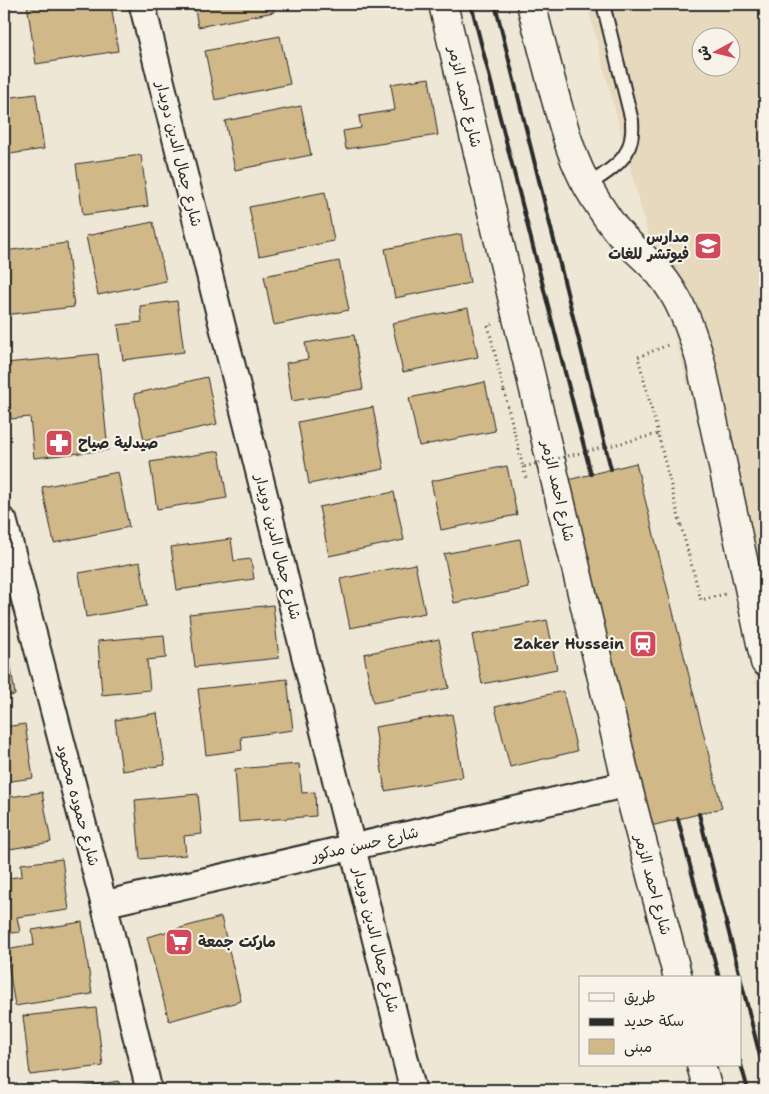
<svg xmlns="http://www.w3.org/2000/svg" width="769" height="1094" font-family="'Shantell Sans','Playpen Sans Arabic',sans-serif">
	<rect width="100%" height="100%" fill="#efe7d5"/>
	<filter id="ink" filterUnits="userSpaceOnUse"><feTurbulence type="fractalNoise" baseFrequency=".02" numOctaves="2"/><feDisplacementMap in="SourceGraphic" scale="10" xChannelSelector="R" yChannelSelector="G"/><feConvolveMatrix kernelMatrix="1 2 1 2 8 2 1 2 1" color-interpolation-filters="sRGB"/></filter>
	<g filter="url(#ink)">
		<!-- built -->
		<path fill="#e6d9be" fill-rule="evenodd" d="M587,4H765V724L704,447ZM702,38H732V68H702Z"/>
		<!-- building -->
		<g fill="#d0b888" stroke="#2b2b2b">
			<path d="M27,4H111L118,51L36,64Z"/>
			<path d="M194,4H272L274,12L198,27Z"/>
			<path d="M280,36L290,84L215,100L205,51Z"/>
			<path d="M429,78L438,135L346,149L343,131L361,128L359,116L395,110L391,84Z"/>
			<path d="M36,94L44,149L10,154V161L4,162V118L6,117L4,98Z"/>
			<path d="M301,106L311,155L235,170L225,121Z"/>
			<path d="M141,155L148,206L83,215L76,164Z"/>
			<path d="M325,192L334,241L259,256L249,207Z"/>
			<path d="M153,222L166,281L98,295L86,236Z"/>
			<path d="M461,234L470,283L395,298L385,249Z"/>
			<path d="M67,243L74,307L4,315V251Z"/>
			<path d="M339,261L349,310L274,325L264,276Z"/>
			<path d="M177,301L184,352L123,360L118,325L142,322L140,306Z"/>
			<path d="M468,308L478,357L403,372L392,323Z"/>
			<path d="M354,335L363,389L292,401L286,363L308,359L305,343Z"/>
			<path d="M98,354L108,450L34,458L30,417L11,419L6,363Z"/>
			<path d="M207,377L217,424L144,440L134,394Z"/>
			<path d="M485,382L495,431L419,446L409,398Z"/>
			<path d="M373,407L384,469L309,484L298,422Z"/>
			<path d="M219,451L227,498L157,509L150,462Z"/>
			<path d="M636,463L722,808L651,826L564,481Z"/>
			<path d="M507,466L517,515L441,530L431,481Z"/>
			<path d="M118,472L129,527L54,543L42,487Z"/>
			<path d="M394,492L404,540L329,556L319,507Z"/>
			<path d="M231,539L234,561L251,559L254,579L177,590L171,547Z"/>
			<path d="M520,539L529,588L454,603L444,554Z"/>
			<path d="M140,562L147,606L86,617L79,573Z"/>
			<path d="M415,564L425,613L350,628L340,579Z"/>
			<path d="M273,605L279,658L195,667L189,614Z"/>
			<path d="M547,620L557,669L482,684L472,635Z"/>
			<path d="M164,635L166,658L147,660L150,690L102,695L98,641Z"/>
			<path d="M439,639L449,688L373,703L364,654Z"/>
			<path d="M4,654H9L15,695L4,696Z"/>
			<path d="M287,679L293,730L241,737L242,750L206,755L198,689Z"/>
			<path d="M563,691L577,751L510,767L495,707Z"/>
			<path d="M157,713L165,765L122,771L115,720Z"/>
			<path d="M452,714L463,777L385,791L375,727Z"/>
			<path d="M25,724L33,778L4,782V727Z"/>
			<path d="M299,764L302,793L315,792L316,816L239,822L235,769Z"/>
			<path d="M42,792L51,842L4,850V798Z"/>
			<path d="M198,794L202,834L184,836L186,855L140,859L135,800Z"/>
			<path d="M62,859L69,910L17,917L20,932L4,934V879L22,876L21,864Z"/>
			<path d="M221,917L241,1001L169,1021L147,937Z"/>
			<path d="M82,922L92,994L15,1006L6,950L34,945L32,930Z"/>
			<path d="M96,1008L103,1066L30,1075L23,1016Z"/>
			<path d="M4,1037L10,1083L4,1084Z"/>
			<path d="M119,1081L121,1090H61Z"/>
		</g>
		<g fill="none" stroke-linecap="round" stroke-linejoin="round">
			<defs>
				<path id="service" d="M587,186C614,167 635,158 632,121L603,4"/>
				<g id="minor">
					<path d="M142,4L413,1090"/>
					<path d="M4,521L104,904L149,1090"/>
					<path d="M104,904L627,784"/>
				</g>
				<g id="primary">
					<path d="M443,4L627,784L678,978"/>
					<path d="M531,4C539,34 547,65 555,96C564,128 572,160 589,189C598,204 607,219 619,233C631,247 647,259 659,273C680,297 691,329 700,359L765,662"/>
					<path d="M701,1065L708,1090"/>
				</g>
			</defs>
			<!-- service casing -->
			<use href="#service" stroke="#2b2b2b" stroke-width="16"/>
			<!-- minor casing -->
			<use href="#minor" stroke="#2b2b2b" stroke-width="29"/>
			<!-- primary casing -->
			<use href="#primary" stroke="#2b2b2b" stroke-width="31"/>
			<!-- path -->
			<g stroke="#2b2b2b" stroke-width="3" stroke-dasharray="1 4" stroke-linecap="butt">
				<path d="M492,324L488,325L504,391"/>
				<path d="M658,434L638,357L668,345"/>
				<path d="M523,467L526,479"/>
				<path d="M681,526L701,600L725,594"/>
			</g>
			<!-- service -->
			<use href="#service" stroke="#f7f3e8" stroke-width="12"/>
			<!-- minor -->
			<use href="#minor" stroke="#f7f3e8" stroke-width="25"/>
			<!-- primary -->
			<use href="#primary" stroke="#f7f3e8" stroke-width="28"/>
			<!-- rail -->
			<g stroke="#2b2b2b" stroke-width="4">
				<path d="M471,4L591,474"/>
				<path d="M495,4L611,469"/>
				<path d="M699,814L765,1076"/>
				<path d="M678,819L719,978"/>
				<path d="M740,1061L748,1090"/>
			</g>
			<!-- path-bridge -->
			<path stroke="#2b2b2b" stroke-width="3" stroke-dasharray="1 4" stroke-linecap="butt" d="M504,391L523,467L658,434L681,526"/>
		</g>
	</g>
	<!-- icons -->
	<defs>
		<symbol id="school-square" viewBox="-11 -11 22 22"><rect x="-9" y="-9" width="18" height="18" rx="4" fill="#d1495b" stroke="#f7f3e8"/><path d="M0-5L7-2L0 1L-7-2ZM-4 1L0 2.5L4 1V4Q0 6-4 4Z" fill="#fff"/></symbol>
		<symbol id="pharmacy-square" viewBox="-11 -11 22 22"><rect x="-9" y="-9" width="18" height="18" rx="4" fill="#d1495b" stroke="#f7f3e8"/><path d="M-2-6h4v4h4v4h-4v4h-4v-4h-4v-4h4Z" fill="#fff"/></symbol>
		<symbol id="station-square" viewBox="-11 -11 22 22"><rect x="-9" y="-9" width="18" height="18" rx="4" fill="#d1495b" stroke="#f7f3e8"/><path d="M-3-6H3Q5-6 5-4V2Q5 4 3 4L4.5 6H3L1.5 4h-3L-3 6H-4.5L-3 4Q-5 4-5 2V-4Q-5-6-3-6ZM-3.5-4v3h7v-3ZM-3.5 1v1.5H-2V1ZM2 1v1.5H3.5V1Z" fill="#fff"/></symbol>
		<symbol id="supermarket-square" viewBox="-11 -11 22 22"><rect x="-9" y="-9" width="18" height="18" rx="4" fill="#d1495b" stroke="#f7f3e8"/><path d="M-6-5.5h2.5l.6 2H6L4.5 2H-2.5L-4.4-4H-6ZM-1.5 3.2a1.3 1.3 0 1 0 .1 0ZM3 3.2a1.3 1.3 0 1 0 .1 0Z" fill="#fff"/></symbol>
	</defs>
	<g fill-rule="evenodd">
		<use href="#school-square" x="692" y="230" width="32" height="32"/>
		<use href="#pharmacy-square" x="43" y="427" width="32" height="32"/>
		<use href="#station-square" x="627" y="628" width="32" height="32"/>
		<use href="#supermarket-square" x="163" y="926" width="32" height="32"/>
	</g>
	<g text-anchor="middle" stroke-width="4.5" stroke-linejoin="round" paint-order="stroke">
		<!-- street labels -->
		<g font-size="15" fill="#2b2b2b" stroke="#f7f3e8">
			<text transform="translate(465 97) rotate(77)" y="5">شارع احمد الزمر</text>
			<text transform="translate(179 154) rotate(76)" y="5">شارع جمال الدين دويدار</text>
			<text transform="translate(558 491) rotate(77)" y="5">شارع احمد الزمر</text>
			<text transform="translate(278 547) rotate(76)" y="5">شارع جمال الدين دويدار</text>
			<text transform="translate(78 805) rotate(75)" y="5">شارع حموده محمود</text>
			<text transform="translate(365 844) rotate(-13)" y="5">شارع حسن مدكور</text>
			<text transform="translate(653 885) rotate(75)" y="5">شارع احمد الزمر</text>
			<text transform="translate(376 940) rotate(76)" y="5">شارع جمال الدين دويدار</text>
		</g>
		<!-- poi labels -->
		<g font-size="15" font-weight="bold" fill="#2b2b2b" stroke="#f7f3e8" text-anchor="end">
			<text x="689" y="242">مدارس<tspan x="689" dy="17">فيوتشر للغات</tspan></text>
			<text x="78" y="448" text-anchor="start">صيدلية صياح</text>
			<text x="624" y="649">Zaker Hussein</text>
			<text x="198" y="947" text-anchor="start">ماركت جمعة</text>
		</g>
	</g>
	<!-- margin -->
	<rect width="769" height="1094" fill="none" stroke="#f7f3e8" stroke-width="20"/>
	<rect x="10" y="10" width="749" height="1074" fill="none" stroke="#2b2b2b" stroke-width="2" filter="url(#ink)"/>
	<!-- legend -->
	<rect x="579" y="976" width="162" height="90" fill="#f7f3e8" stroke="#a5a39c"/>
	<rect x="589" y="993" width="25" height="8" fill="#f7f3e8" stroke="#a5a39c"/>
	<text x="624" y="1002" font-size="15" fill="#2b2b2b">طريق</text>
	<rect x="589" y="1018" width="25" height="8" fill="#2b2b2b" stroke="#a5a39c"/>
	<text x="624" y="1026" font-size="15" fill="#2b2b2b">سكة حديد</text>
	<rect x="589" y="1039" width="25" height="15" fill="#d0b888" stroke="#a5a39c"/>
	<text x="624" y="1052" font-size="15" fill="#2b2b2b">مبنى</text>
	<!-- north arrow -->
	<g transform="translate(716 52) rotate(263)"><circle r="24" fill="#f7f3e8" stroke="#a5a39c"/>
	<path d="M0-4L9 19L0 12L-9 19Z" fill="#d1495b"/>
	<text y="-8" font-size="14" font-weight="bold" text-anchor="middle" fill="#2b2b2b">ش</text>
	</g>
</svg>
